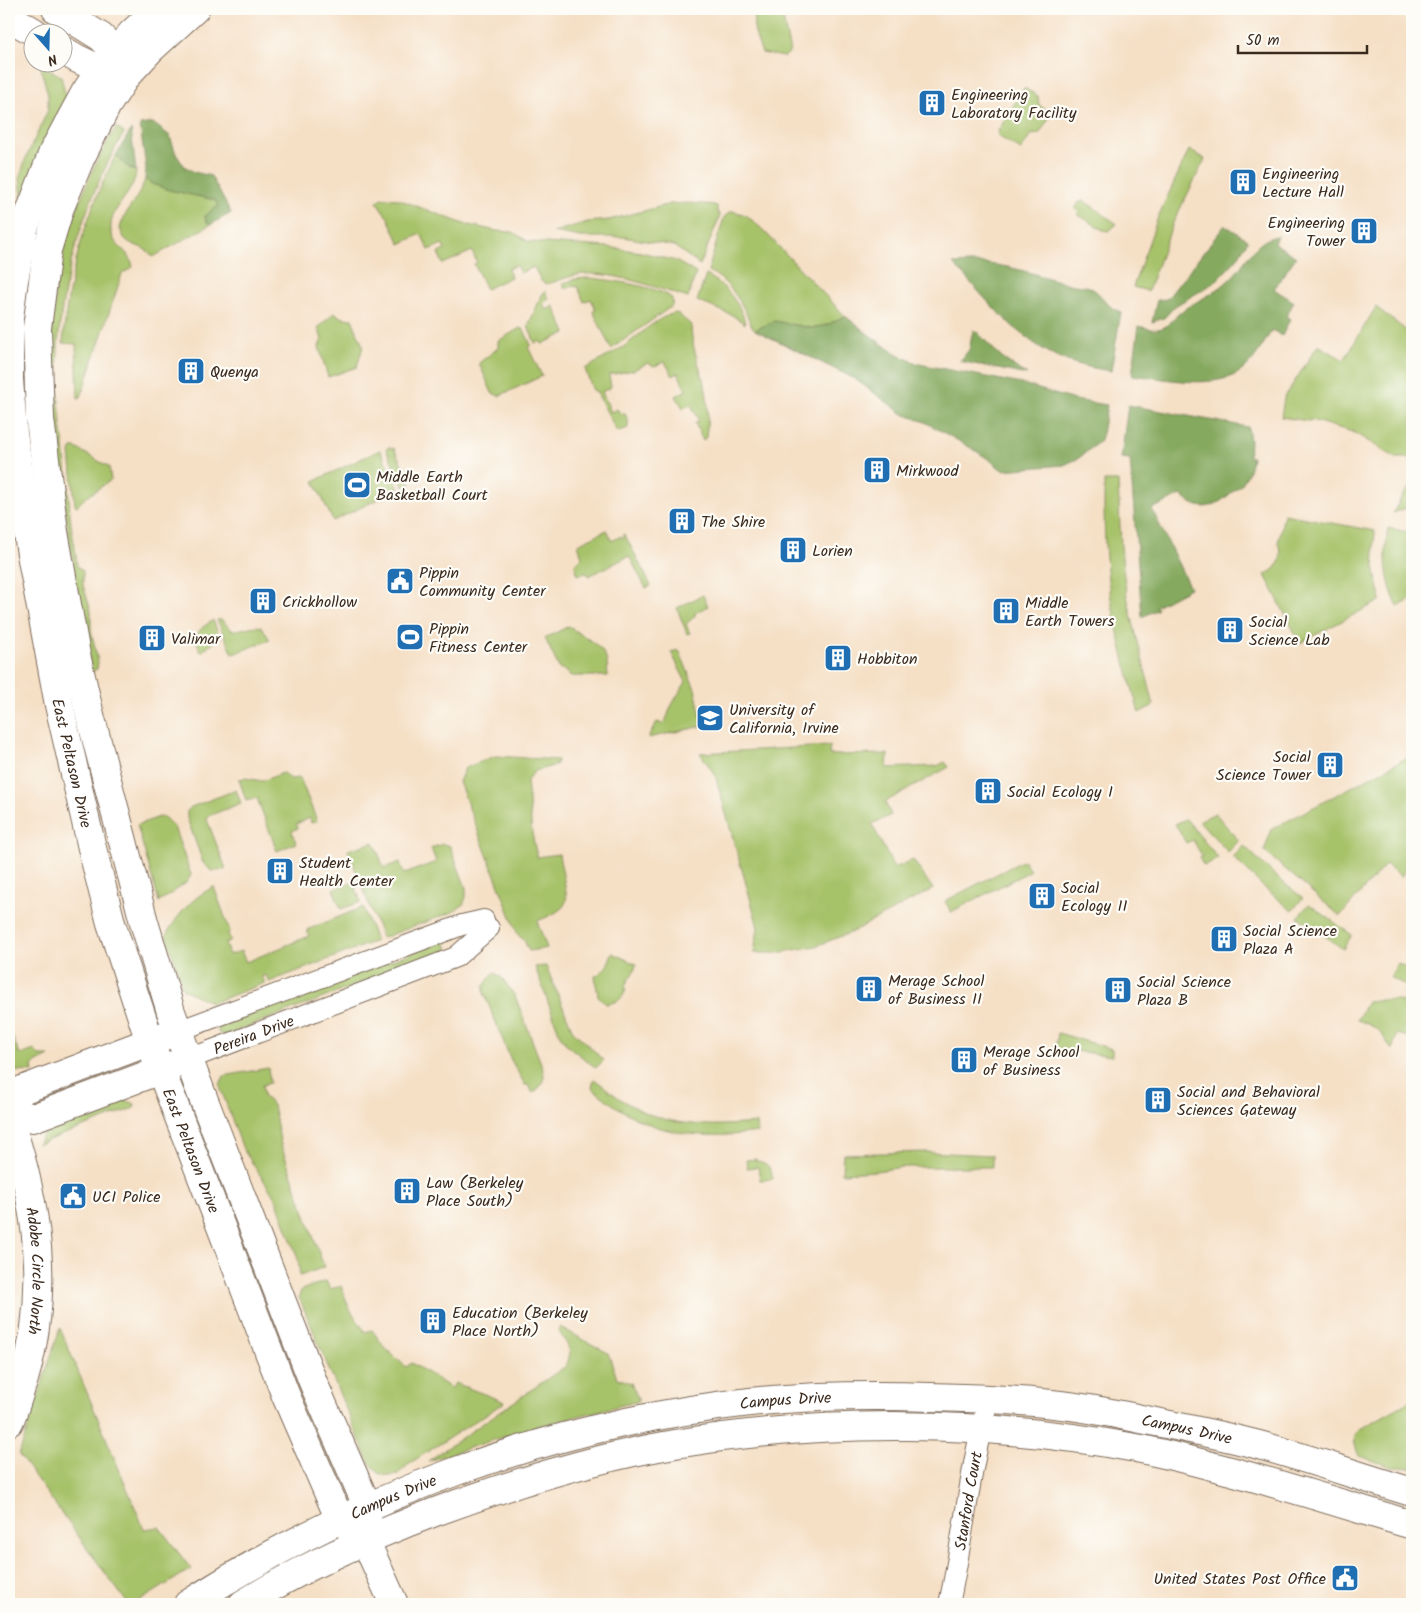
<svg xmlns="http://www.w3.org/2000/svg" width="1421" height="1613" font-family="Kalam,sans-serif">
	<rect width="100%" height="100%" fill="#fdfcf7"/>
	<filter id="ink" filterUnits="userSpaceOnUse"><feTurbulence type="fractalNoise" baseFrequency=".02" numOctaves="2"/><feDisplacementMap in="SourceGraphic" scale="10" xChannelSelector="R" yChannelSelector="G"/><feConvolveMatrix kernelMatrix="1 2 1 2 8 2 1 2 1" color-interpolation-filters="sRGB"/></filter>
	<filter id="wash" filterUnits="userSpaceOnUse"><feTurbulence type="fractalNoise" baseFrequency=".0096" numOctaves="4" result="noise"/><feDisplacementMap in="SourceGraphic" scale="20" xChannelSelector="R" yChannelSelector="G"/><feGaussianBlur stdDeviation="1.12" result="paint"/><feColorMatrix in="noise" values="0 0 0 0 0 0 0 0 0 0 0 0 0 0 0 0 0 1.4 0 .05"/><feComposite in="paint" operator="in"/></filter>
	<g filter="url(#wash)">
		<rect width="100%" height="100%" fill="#f5dfc5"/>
		<!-- green -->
		<g fill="#a7c36a" stroke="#717644">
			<path d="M755,9H781L790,52L784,57L762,53C756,38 751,25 755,9Z"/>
			<path d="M40,65L61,76L67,102L22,198L20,178L25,160L48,110V95Z"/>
			<path d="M1024,88L1038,96L1039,105L1052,114L1039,134L1031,135L1021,150L998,136V131Z"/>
			<path d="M116,127L124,133C80,207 53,303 58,390C61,431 68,472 70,514C71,531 76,549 77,566L83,571V585L91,611V630L98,662L97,669L93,671L91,669C77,589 63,510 56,429C51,373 47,315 61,260C68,233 77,206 88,181C95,162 106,145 116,127Z"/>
			<path d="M1189,150L1205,159L1173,223L1148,291L1133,287L1158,217Z"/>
			<path d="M116,155L130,169L136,171C135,194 108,208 111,231C114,250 130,248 133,267L122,274L81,397L78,398L76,344L63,343C67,278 86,213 116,155Z"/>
			<path d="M145,179L152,184L169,190L215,200L218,206L205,216L206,221L210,225L153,257C142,241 125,250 120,228C125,209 140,198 145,179Z"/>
			<path d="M382,198L398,199L464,224L497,231L513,232L529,242L607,247L641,252L676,261L696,273L688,298C658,288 607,269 576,275C566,277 557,282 546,284L541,281L534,267L520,273L516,265L508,269L511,277L486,289L474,264L477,263L472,251L443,264L438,253L445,250L442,244L429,250L421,234L400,244L388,218L377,202Z"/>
			<path d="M1083,200L1117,224L1109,231L1103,230L1077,214L1079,212L1075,209L1079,202Z"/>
			<path d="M691,203C699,205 710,203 717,206V211L720,216L700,265L674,246L623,237H581L553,232L588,222L609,220L670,204Z"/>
			<path d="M732,211L746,215L762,229L845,316L827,325L811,328L774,321L755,330C750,325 749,319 746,313C738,296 725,278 708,271L724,217Z"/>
			<path d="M706,275C723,282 743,306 745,324L732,315L697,301Z"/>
			<path d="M586,278C602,278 657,287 669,296C673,299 673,302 672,306L611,349L593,311L596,310L591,299L584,302L578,287L573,286L565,289L562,284L575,279Z"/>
			<path d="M545,291L549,299L543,303L546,310L554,306L566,333L542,344L540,341L535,343L528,326L542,295Z"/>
			<path d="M1376,307L1412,335V458H1396L1353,432L1311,420L1308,421L1281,417L1284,398L1318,345L1344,360Z"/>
			<path d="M334,313L343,318L352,319L363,346L357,367L328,377L319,347L322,339L318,328Z"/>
			<path d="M677,313L691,325C691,346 700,366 705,386C709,402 708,421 706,437L703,441L695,423L699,420L691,405L683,408L676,396L686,390L678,373L673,376L665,362L654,366L647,363L634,370L609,375L611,387L602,392L611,412L617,409L620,413L625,414L628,420V428L617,432L596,391H593L585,369C597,362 610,355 623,347C638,337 658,315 677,313Z"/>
			<path d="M520,328L524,330L531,345L528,347L542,376L499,396L492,393L479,363L498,348V341Z"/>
			<path d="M390,447L391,449L394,448L411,484L404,487L386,449Z"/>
			<path d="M72,448H76L109,467L111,480L85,498L77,506L75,505L70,452Z"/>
			<path d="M380,450L399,489L333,521L314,481Z"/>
			<path d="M1104,481H1118C1120,520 1120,558 1127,596C1135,633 1145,669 1154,705L1139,713C1128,673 1117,634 1110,593C1104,556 1104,518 1104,481Z"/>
			<path d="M1412,483V506L1393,513L1400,500Z"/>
			<path d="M1284,514L1375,531C1374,546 1373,561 1376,577C1377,585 1382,593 1380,601L1300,643L1265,575L1274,569L1280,561L1281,552L1278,543Z"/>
			<path d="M1388,528L1412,533V599L1398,607C1385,581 1384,556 1388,528Z"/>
			<path d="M607,530L612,541L621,536L622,538H624L623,534L625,535L651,586L646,588L629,556L589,576L587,573L578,575L575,565L582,557L578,544Z"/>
			<path d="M703,595L708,606L695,613V616L686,624L690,633L687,634L677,608Z"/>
			<path d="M213,620L220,638L201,652C192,634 197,631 213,620Z"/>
			<path d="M217,620H222L232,630C242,631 251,624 262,627L270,640L233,654Z"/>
			<path d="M569,626C580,636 599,642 605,656C608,661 607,670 608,676H569V674L563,669L560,670L545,638Z"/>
			<path d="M679,650L695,689L703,726L648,738L657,722L663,724C667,719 668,715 670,709C674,700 681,690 686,682L671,652Z"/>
			<path d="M830,746L829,755L888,754L887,768L937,766L945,762L949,767L885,802L891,815L872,824L894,868L913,860L933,889L852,932L816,946L777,953H754L758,928L754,912L715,775L700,753Z"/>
			<path d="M1412,755V856L1401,877L1386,864L1340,916L1264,851L1272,829Z"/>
			<path d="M495,756L558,760L556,765L535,771L527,780L532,833L537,857L559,854C560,863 568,894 566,901C564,911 545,918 537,921L547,948L529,951L524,940L518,935L459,782L465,768Z"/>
			<path d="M283,773L291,779L300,778L317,821L311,823L310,818L296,824L298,828L292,831L296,843L277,851L257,798L246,801L239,779L245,778L262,781Z"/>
			<path d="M236,790L241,803L206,817L226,869L212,871L203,863L187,818V811L191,807Z"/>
			<path d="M1215,813L1239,841L1228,852L1199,821Z"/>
			<path d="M159,817L165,818L174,827L191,875L186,883L159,902L137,825Z"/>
			<path d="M1186,819L1218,858L1204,866L1199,858L1202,856L1193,840L1186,843L1175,824Z"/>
			<path d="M374,842L384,868L400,862L404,874L436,862L431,848L443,844L450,846L466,888V897L463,905L453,912L382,938L348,850Z"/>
			<path d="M1244,846L1280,880L1303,898L1292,911L1260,884L1233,857Z"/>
			<path d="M1024,860L1030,871L951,912L945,901Z"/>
			<path d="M351,883L354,884L361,902L341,909L333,889Z"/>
			<path d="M214,887L230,931L228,934L231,940L225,943L229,955L241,951L246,962L309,936L307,930L363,907L376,941L269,982L266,975L262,976L265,983L212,1003L183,989L166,935C177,916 193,896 214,887Z"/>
			<path d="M1309,904L1352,935L1343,949L1298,917Z"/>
			<path d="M445,940L448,950L224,1036L218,1032V1028L220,1026Z"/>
			<path d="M612,953L636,964C636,971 628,979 625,986L626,989C623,1000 617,1002 606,1004L598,996L595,976C606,971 608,964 612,953Z"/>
			<path d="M1398,963L1412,971V989L1390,977Z"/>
			<path d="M546,966L573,1031L604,1060L596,1068L567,1045L560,1035L535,967Z"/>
			<path d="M494,972L502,978L515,996L542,1066C546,1082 545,1083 533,1093L528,1085H525L510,1058L484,993V986Z"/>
			<path d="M1375,1000H1397L1412,1006V1038L1397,1034L1392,1050C1381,1032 1377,1026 1357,1020L1367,1002Z"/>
			<path d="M9,1029L20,1055L34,1050L40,1056H49L37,1062L32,1066L33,1072L16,1071L9,1063Z"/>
			<path d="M1058,1033L1112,1049V1056L1054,1048L1057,1041Z"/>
			<path d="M268,1068L270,1083L262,1085L264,1097L273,1105L281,1145L324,1267L300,1276L298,1259L276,1199L243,1149L220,1087L221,1082L224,1076Z"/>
			<path d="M594,1079C604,1086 613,1094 622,1100C665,1128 708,1127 757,1123L758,1132C711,1139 662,1137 620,1109C610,1103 601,1095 592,1088Z"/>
			<path d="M123,1096L125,1100L135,1104L134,1108L38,1144L42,1136L46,1131L44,1128Z"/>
			<path d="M926,1152L992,1155V1167H902L876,1171L842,1173L843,1154Z"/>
			<path d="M756,1159V1161C768,1162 771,1168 773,1179L760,1180L758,1167L747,1168L746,1160Z"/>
			<path d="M326,1281L330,1289L341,1286L349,1308L365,1332L372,1330L386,1349L406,1367L412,1363L451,1388L455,1383L505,1402L410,1463L398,1474L391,1476L380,1474L369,1462L337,1388L299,1297L301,1290Z"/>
			<path d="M560,1327L608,1353L617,1378L631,1383L639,1401L534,1427L428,1461L566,1366C574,1349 567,1345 558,1330Z"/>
			<path d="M60,1328L144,1529L159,1527L191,1569L135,1604H128L19,1455Z"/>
			<path d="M1412,1400V1468L1392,1467L1359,1456C1355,1446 1351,1438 1360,1429Z"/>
		</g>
		<!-- forest -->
		<g fill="#85a95e" stroke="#606a3e">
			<path d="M153,123L170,136L176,154L184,166L194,172L211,176L231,213L210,225L206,221L205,216L218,206L215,200L169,190L152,184L145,179L146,168L140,125Z"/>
			<path d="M131,130L136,171L125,165L116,155Z"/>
			<path d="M1225,225L1248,240L1237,259L1214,283L1175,306L1164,318L1152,322L1157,300L1167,299Z"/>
			<path d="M1277,236L1274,243L1296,257L1274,289L1294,302L1286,316L1290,319L1282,336L1272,330C1264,343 1256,358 1245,368C1219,392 1164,378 1132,375L1139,326C1147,328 1154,331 1162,328C1170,325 1175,316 1182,311C1198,300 1216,293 1230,279C1246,264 1254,240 1277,236Z"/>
			<path d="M971,263C1006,263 1036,275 1069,284C1075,286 1086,285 1091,288C1104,295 1105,307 1121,312L1111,371C1093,368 1073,365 1056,356C1014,336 985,297 953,264Z"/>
			<path d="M845,316C869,334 891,354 919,364L1002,380L1026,385L1074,400L1107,405L1101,440L1079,458L1064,465L1002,470L990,460L971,448L925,422L903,414L855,379L755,330L774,321L811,328L827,325Z"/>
			<path d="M973,330L978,333L1002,358L1027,375L960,361L969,350Z"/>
			<path d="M1128,405L1248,427L1250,441L1249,457H1252C1251,464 1249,473 1245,479C1242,485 1236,489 1231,493C1213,509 1199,513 1181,495L1152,509L1190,588L1156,606L1158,609L1142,617L1130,459L1121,458Z"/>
		</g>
	</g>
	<g filter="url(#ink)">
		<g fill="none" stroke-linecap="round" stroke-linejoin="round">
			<defs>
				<g id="street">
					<path d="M178,1031L462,925L484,920"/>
					<path id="s1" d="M189,1059L456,957L489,928"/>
					<path id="s2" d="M949,1604C964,1536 970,1465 989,1398"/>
				</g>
				<g id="secondary">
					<path d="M56,9L101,37L116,52L123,70"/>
					<path id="s3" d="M158,9L132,33L100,70L85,93L53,152L24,228L14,280L9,318V379L13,433L31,554L59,705L92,848L111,923L150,1042L286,1396L340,1520L365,1540L394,1604"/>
					<path d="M195,9L150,50L126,76L107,105L80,159L60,207L47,250L37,328L40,419L54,532L76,655L89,711L144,922L171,1012L202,1095L313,1382L368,1508L365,1540"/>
					<path d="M9,17L34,32"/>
					<path d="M62,50C80,61 96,69 117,74"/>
					<path d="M9,1105L22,1090L167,1035"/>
					<path d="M9,1110L33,1118L176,1064"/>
					<path id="s4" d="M9,1119C38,1205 50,1291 24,1379C19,1393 15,1409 9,1422"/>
					<path id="s5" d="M188,1604C356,1496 551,1424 750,1402C809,1396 870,1395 930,1397C981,1398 1032,1400 1083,1408C1104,1411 1125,1416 1146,1420C1184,1428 1222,1435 1259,1445C1310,1459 1361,1477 1412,1492"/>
					<path d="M243,1604C303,1567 369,1537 435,1512C513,1483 593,1458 675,1444C826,1419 986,1420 1136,1448C1168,1454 1200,1463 1231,1471C1292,1488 1352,1507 1412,1525"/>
				</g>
			</defs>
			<!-- street casing -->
			<use href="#street" stroke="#7c6958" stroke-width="22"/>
			<!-- secondary casing -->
			<use href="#secondary" stroke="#7c6958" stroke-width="30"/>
			<!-- street -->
			<use href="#street" stroke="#fff" stroke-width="20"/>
			<!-- secondary -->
			<use href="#secondary" stroke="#fff" stroke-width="28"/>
		</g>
	</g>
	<!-- icons -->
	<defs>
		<symbol id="building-square" viewBox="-11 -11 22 22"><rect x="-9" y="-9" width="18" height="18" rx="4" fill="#1f6fb2" stroke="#fdfcf7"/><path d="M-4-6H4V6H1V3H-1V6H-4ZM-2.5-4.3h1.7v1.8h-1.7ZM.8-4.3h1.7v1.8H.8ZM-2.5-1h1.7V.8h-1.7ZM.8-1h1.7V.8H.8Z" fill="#fff"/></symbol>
		<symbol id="stadium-square" viewBox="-11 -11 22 22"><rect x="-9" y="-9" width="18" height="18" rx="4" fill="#1f6fb2" stroke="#fdfcf7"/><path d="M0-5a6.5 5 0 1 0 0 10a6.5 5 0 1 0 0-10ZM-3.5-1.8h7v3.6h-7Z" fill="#fff"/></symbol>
		<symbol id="civic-square" viewBox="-11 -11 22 22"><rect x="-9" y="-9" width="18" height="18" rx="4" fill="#1f6fb2" stroke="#fdfcf7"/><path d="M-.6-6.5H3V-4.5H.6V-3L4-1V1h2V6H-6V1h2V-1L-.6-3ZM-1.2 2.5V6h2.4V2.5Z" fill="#fff"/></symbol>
		<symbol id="university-square" viewBox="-11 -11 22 22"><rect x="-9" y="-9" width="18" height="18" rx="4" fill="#1f6fb2" stroke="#fdfcf7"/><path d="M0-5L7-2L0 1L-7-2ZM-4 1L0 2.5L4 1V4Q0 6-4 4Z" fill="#fff"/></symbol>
	</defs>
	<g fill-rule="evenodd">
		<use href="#building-square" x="916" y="87" width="32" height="32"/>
		<use href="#building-square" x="1227" y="166" width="32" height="32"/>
		<use href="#building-square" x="1348" y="215" width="32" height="32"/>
		<use href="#building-square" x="175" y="355" width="32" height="32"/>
		<use href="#building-square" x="861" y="454" width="32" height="32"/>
		<use href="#stadium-square" x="341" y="469" width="32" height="32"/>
		<use href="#building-square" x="666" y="505" width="32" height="32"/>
		<use href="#building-square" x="777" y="534" width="32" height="32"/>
		<use href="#civic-square" x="384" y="565" width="32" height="32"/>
		<use href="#building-square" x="247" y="585" width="32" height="32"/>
		<use href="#building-square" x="990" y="595" width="32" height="32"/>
		<use href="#building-square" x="1214" y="614" width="32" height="32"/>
		<use href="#stadium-square" x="394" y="621" width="32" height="32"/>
		<use href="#building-square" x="136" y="622" width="32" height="32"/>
		<use href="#building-square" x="822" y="642" width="32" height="32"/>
		<use href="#university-square" x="694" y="702" width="32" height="32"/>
		<use href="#building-square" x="1314" y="749" width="32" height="32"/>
		<use href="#building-square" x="972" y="775" width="32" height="32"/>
		<use href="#building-square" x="264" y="855" width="32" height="32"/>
		<use href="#building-square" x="1026" y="880" width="32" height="32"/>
		<use href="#building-square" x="1208" y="923" width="32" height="32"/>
		<use href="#building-square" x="853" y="973" width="32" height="32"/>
		<use href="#building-square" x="1102" y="974" width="32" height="32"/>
		<use href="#building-square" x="948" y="1044" width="32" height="32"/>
		<use href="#building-square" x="1142" y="1084" width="32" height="32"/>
		<use href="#building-square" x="391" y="1175" width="32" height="32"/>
		<use href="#civic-square" x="57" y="1180" width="32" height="32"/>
		<use href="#building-square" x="417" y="1305" width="32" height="32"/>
		<use href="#civic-square" x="1329" y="1562" width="32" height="32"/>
	</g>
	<g text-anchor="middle" stroke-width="4.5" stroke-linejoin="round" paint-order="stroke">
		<!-- poi labels -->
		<g font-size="16" fill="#3b2a1e" stroke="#fdfcf7" text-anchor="start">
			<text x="951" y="100">Engineering<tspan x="951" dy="18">Laboratory Facility</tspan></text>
			<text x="1262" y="179">Engineering<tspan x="1262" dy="18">Lecture Hall</tspan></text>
			<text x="1345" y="228" text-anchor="end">Engineering<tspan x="1345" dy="18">Tower</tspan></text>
			<text x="210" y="377">Quenya</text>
			<text x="896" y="476">Mirkwood</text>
			<text x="376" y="482">Middle Earth<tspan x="376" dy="18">Basketball Court</tspan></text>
			<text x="701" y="527">The Shire</text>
			<text x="812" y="556">Lorien</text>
			<text x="419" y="578">Pippin<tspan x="419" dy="18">Community Center</tspan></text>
			<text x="282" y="607">Crickhollow</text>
			<text x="1025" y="608">Middle<tspan x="1025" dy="18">Earth Towers</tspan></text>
			<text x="1249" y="627">Social<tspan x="1249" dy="18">Science Lab</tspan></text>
			<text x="429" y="634">Pippin<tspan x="429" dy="18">Fitness Center</tspan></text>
			<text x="171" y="644">Valimar</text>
			<text x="857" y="664">Hobbiton</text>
			<text x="729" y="715">University of<tspan x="729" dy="18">California, Irvine</tspan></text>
			<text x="1311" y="762" text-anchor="end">Social<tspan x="1311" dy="18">Science Tower</tspan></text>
			<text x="1007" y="797">Social Ecology I</text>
			<text x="299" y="868">Student<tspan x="299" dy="18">Health Center</tspan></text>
			<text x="1061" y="893">Social<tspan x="1061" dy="18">Ecology II</tspan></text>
			<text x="1243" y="936">Social Science<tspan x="1243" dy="18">Plaza A</tspan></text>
			<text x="888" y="986">Merage School<tspan x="888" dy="18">of Business II</tspan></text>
			<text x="1137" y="987">Social Science<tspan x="1137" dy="18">Plaza B</tspan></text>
			<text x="983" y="1057">Merage School<tspan x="983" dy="18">of Business</tspan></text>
			<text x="1177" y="1097">Social and Behavioral<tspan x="1177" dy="18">Sciences Gateway</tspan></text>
			<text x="426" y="1188">Law (Berkeley<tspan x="426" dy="18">Place South)</tspan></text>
			<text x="92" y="1202">UCI Police</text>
			<text x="452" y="1318">Education (Berkeley<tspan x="452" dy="18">Place North)</tspan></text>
			<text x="1326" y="1584" text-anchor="end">United States Post Office</text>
		</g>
		<!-- street labels -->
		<g font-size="16" fill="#3b2a1e" stroke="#fdfcf7">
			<text dy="6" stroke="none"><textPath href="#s3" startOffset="802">East Peltason Drive</textPath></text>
			<text dy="6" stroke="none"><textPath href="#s1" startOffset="69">Pereira Drive</textPath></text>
			<text dy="6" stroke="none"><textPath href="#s3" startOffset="1208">East Peltason Drive</textPath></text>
			<text dy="6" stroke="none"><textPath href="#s4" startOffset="155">Adobe Circle North</textPath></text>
			<text dy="6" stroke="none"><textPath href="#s5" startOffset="638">Campus Drive</textPath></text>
			<text dy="6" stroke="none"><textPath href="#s5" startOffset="1042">Campus Drive</textPath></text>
			<text dy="6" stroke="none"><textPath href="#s5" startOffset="232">Campus Drive</textPath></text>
			<text dy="6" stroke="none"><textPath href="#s2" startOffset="105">Stanford Court</textPath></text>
		</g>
	</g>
	<!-- margin -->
	<rect width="1421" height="1613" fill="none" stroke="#fdfcf7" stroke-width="30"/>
	<!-- north arrow -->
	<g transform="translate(48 48) rotate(160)"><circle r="24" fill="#fdfcf7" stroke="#afa8a0"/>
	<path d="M0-4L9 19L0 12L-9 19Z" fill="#1f6fb2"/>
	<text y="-8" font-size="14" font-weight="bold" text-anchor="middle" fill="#3b2a1e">N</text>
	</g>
	<!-- scale -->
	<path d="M1238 45v8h129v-8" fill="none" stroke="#3b2a1e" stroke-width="2.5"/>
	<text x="1246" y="45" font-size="15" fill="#3b2a1e" stroke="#fdfcf7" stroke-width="4" paint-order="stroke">50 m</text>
</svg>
